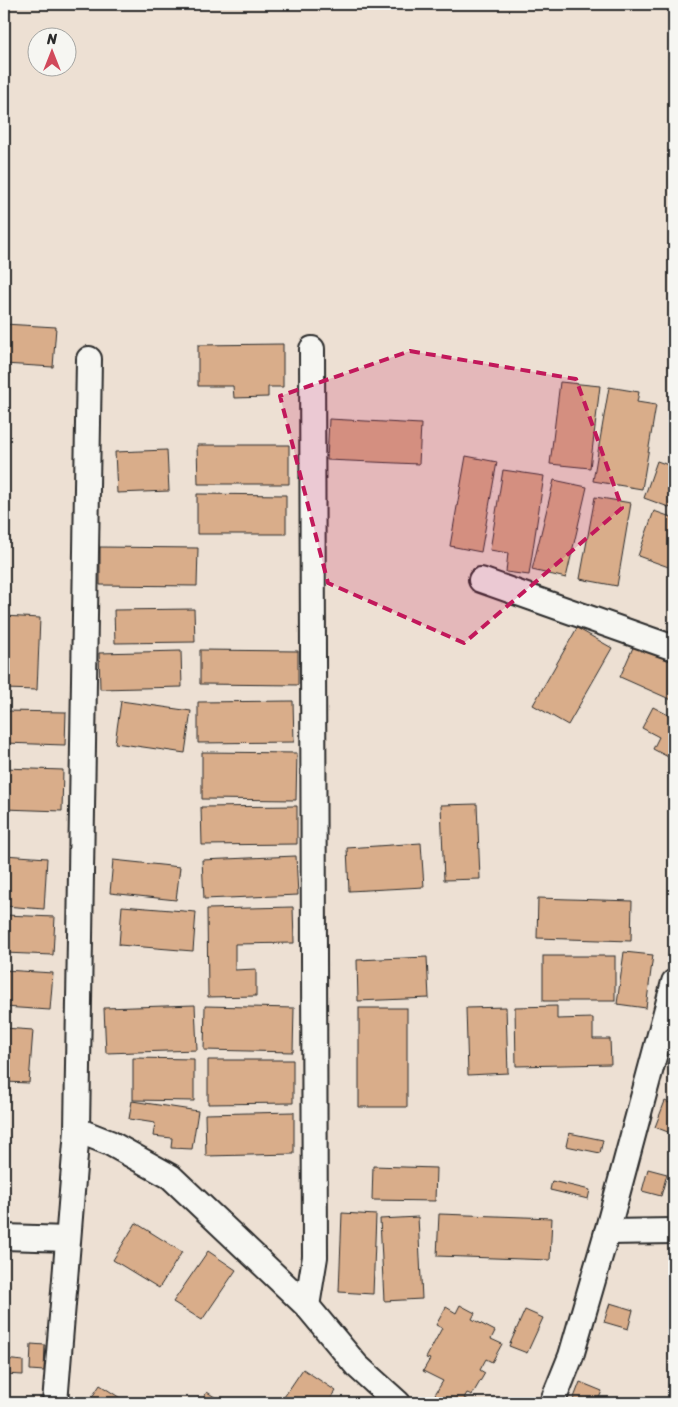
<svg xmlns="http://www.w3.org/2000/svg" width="678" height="1407" font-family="Sriracha,sans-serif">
	<rect width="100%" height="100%" fill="#ede0d3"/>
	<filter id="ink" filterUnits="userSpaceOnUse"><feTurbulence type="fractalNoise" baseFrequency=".02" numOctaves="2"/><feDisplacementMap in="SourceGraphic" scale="10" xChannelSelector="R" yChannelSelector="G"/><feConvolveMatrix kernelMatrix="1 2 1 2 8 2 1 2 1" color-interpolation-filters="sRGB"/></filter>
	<g filter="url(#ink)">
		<!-- building -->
		<g fill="#d9ad8a" stroke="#2b2b2b">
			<path d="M4,324L56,327L53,367L4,364Z"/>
			<path d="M283,344V387H268V397L234,398L233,386H198V345Z"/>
			<path d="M560,382L600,386L590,468L550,464Z"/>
			<path d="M609,387L639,392L637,402L656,405L642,489L593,481Z"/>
			<path d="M329,419L421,424L419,464L327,460Z"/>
			<path d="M197,445H289V484H198Z"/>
			<path d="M167,450L169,491L117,493L115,452Z"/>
			<path d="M466,456L497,462L481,552L450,546Z"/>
			<path d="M657,461L674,467V509L644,498Z"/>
			<path d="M503,470L544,476L529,575L506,572L508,553L490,550Z"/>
			<path d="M554,480L587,487L566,578L532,570Z"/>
			<path d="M197,494L286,495V534H197Z"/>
			<path d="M595,497L631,503L617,586L580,579Z"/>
			<path d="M654,511L674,518V569L638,556Z"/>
			<path d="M100,547L198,548L197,586L100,585Z"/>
			<path d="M194,609L195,642L115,643L114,610Z"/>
			<path d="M4,616L40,618L37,690L4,689Z"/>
			<path d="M577,628L612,648L568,725L533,705Z"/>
			<path d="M635,643L674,660V701L620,677Z"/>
			<path d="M200,650L298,651V685L200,684Z"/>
			<path d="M181,651L182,687L100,689L99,653Z"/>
			<path d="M121,701L191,711L185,753L115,743Z"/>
			<path d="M293,701L294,742L198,743V702Z"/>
			<path d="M653,707L674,718V754L672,759L653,749L659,737L642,728Z"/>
			<path d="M4,711L66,712L65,745L4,743Z"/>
			<path d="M202,752L297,753L296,800L202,799Z"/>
			<path d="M4,768L63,770L62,811L4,809Z"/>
			<path d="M477,804L480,879L444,880L441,805Z"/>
			<path d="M297,806V844L202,845L201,807Z"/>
			<path d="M421,843L424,887L349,891L347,848Z"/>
			<path d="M4,855L47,858L44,909L4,906Z"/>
			<path d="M296,856L298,895L204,899L202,860Z"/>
			<path d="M113,860L180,867L176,900L110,893Z"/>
			<path d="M538,898L632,901L631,941L537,938Z"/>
			<path d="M122,906L196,912L193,951L119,945Z"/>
			<path d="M293,907L294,943L235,944V970L256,969V996L208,997L207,909Z"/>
			<path d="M4,915L55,917L53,955L4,953Z"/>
			<path d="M624,952L653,955L646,1008L617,1004Z"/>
			<rect x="543" y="956" width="72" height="45"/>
			<path d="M427,957L429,998L358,1001L357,960Z"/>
			<path d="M4,970L53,973L50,1010L4,1007Z"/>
			<path d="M195,1005L197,1050L106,1053L104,1008Z"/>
			<path d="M205,1006L294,1008L293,1052L204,1050Z"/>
			<path d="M557,1006V1019L593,1018V1039H610L611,1064L516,1066L515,1007Z"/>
			<path d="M506,1007L508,1073L468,1075L466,1008Z"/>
			<rect x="359" y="1008" width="48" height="99"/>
			<path d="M4,1028L33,1030L29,1083L4,1082Z"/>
			<path d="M133,1058L194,1059V1101L133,1100Z"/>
			<path d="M208,1060H293V1103L208,1104Z"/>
			<path d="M132,1101L198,1111L192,1149L171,1148L172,1138L153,1136L155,1123L129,1119Z"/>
			<path d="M665,1101L674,1105L673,1134L655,1127Z"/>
			<path d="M294,1112V1154L206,1156L205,1114Z"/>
			<path d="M569,1133L603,1140L600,1153L566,1146Z"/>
			<path d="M373,1166L436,1168L435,1201L372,1200Z"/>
			<path d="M648,1169L667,1174L661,1196L642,1191Z"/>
			<path d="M552,1181L590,1190L588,1199L550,1190Z"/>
			<path d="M342,1213L376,1215L373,1294L339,1292Z"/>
			<path d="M439,1214L552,1218L550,1260L437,1256Z"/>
			<path d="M418,1217L422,1299L384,1301L380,1219Z"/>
			<path d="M136,1223L182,1252L159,1288L113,1260Z"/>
			<path d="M208,1251L236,1270L202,1320L173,1302Z"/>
			<path d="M610,1303L633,1310L628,1329L604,1322Z"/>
			<path d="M460,1305L475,1313L472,1319L495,1331L491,1339L502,1344L492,1362L486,1359L480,1370L485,1373L472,1395L467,1393L464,1398L468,1400L466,1403H448L434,1396L443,1381L423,1371L430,1359L426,1358L442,1328L436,1325L446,1307L456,1313Z"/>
			<path d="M525,1310L543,1318L527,1353L509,1346Z"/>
			<path d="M31,1344L45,1345L44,1371L30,1370Z"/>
			<path d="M4,1359L23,1361V1375L4,1374Z"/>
			<path d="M303,1369L336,1391L328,1403H280Z"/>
			<path d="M580,1382L602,1391L597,1403H572Z"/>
			<path d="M100,1385L128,1403H88Z"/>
			<path d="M207,1392L224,1403H200Z"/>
		</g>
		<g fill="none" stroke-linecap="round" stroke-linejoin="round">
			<defs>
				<g id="minor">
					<path d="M481,580L674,648"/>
					<path d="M77,1130L110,1143L171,1177L307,1306L357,1366L398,1403"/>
					<path d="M607,1232L674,1231"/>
					<path d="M4,1237L68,1239"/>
					<path d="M307,1306L315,1257L312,349"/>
					<path d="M55,1403L77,1130L89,359"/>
					<path d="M552,1403L571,1356L607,1232L674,982"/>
				</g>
			</defs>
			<!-- minor casing -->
			<use href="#minor" stroke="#2b2b2b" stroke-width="28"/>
			<!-- minor -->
			<use href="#minor" stroke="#f6f6f2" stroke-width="24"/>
		</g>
	</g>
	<!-- marked area -->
	<path fill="#c2185b" fill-opacity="0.2" stroke="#c2185b" stroke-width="4" stroke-dasharray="10 6" stroke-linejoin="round" d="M410,351L576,379L622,508L464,643L328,583L280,396Z"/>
	<!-- margin -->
	<rect width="678" height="1407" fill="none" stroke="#f6f6f2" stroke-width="20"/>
	<rect x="10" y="10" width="658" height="1387" fill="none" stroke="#2b2b2b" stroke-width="2" filter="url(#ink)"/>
	<!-- north arrow -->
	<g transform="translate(52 52)"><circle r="24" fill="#f6f6f2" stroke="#a5a5a2"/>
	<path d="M0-4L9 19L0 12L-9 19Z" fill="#d1495b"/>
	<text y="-8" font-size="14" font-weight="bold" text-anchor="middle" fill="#2b2b2b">N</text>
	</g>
</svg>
